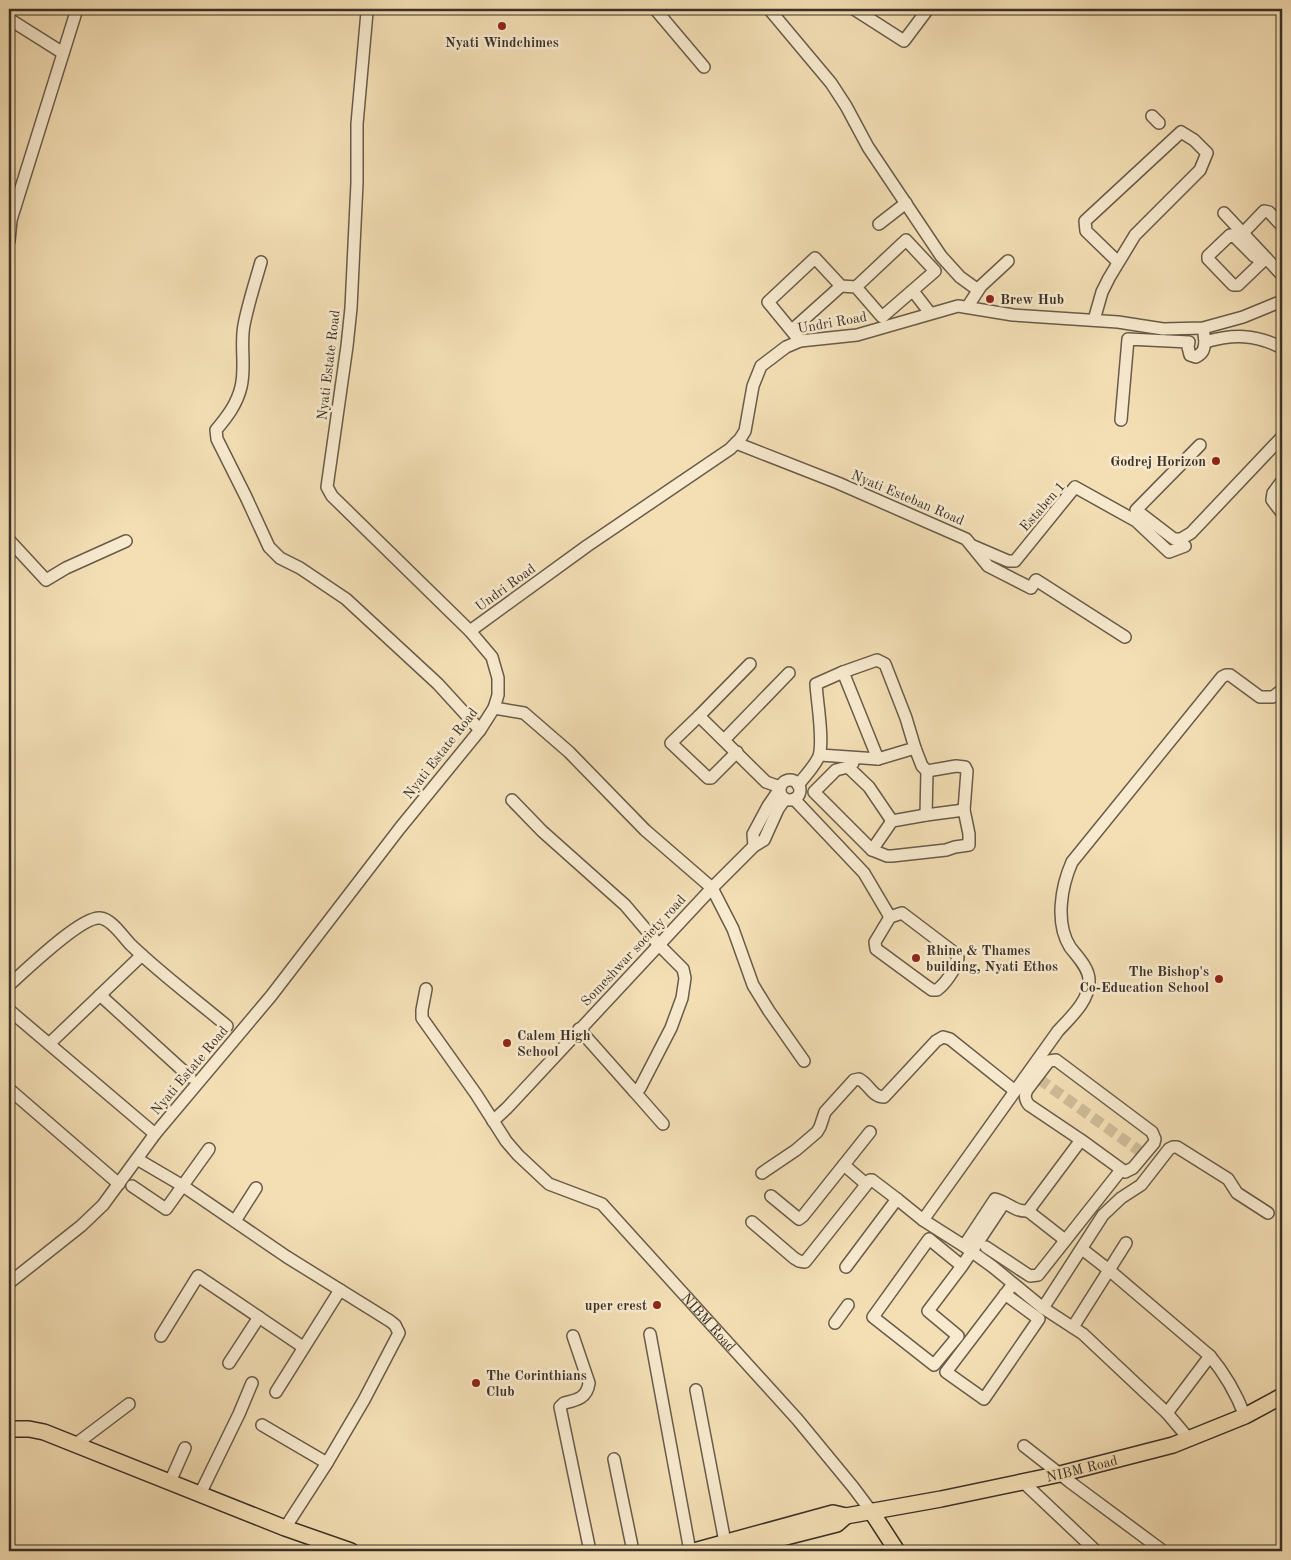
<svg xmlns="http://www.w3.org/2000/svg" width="1291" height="1560" font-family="'Old Standard TT',serif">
	<rect width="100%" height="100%" fill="#f4dfb5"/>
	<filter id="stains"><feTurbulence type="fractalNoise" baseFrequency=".004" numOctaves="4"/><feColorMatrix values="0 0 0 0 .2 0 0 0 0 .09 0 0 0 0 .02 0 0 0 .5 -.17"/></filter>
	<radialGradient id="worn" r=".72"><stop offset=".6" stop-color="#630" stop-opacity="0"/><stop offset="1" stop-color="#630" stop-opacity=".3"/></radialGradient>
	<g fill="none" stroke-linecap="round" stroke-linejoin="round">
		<!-- minor-tunnel -->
		<path stroke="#cfbc99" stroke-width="11" stroke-dasharray="11 5.5" stroke-linecap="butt" d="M1039,1079L1141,1152"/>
		<defs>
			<g id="minor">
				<path d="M655,9L704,67"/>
				<path d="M769,9L831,83L846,106L868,147L941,256L960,277L978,290"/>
				<path d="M854,9L904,41L928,9"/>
				<path d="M9,19L63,53"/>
				<path d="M1152,116L1159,123"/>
				<path d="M1224,213L1282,275"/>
				<path d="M879,224L906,203"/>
				<path d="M1243,233L1264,211L1269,212L1282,226"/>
				<path d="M9,241L11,220L77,9"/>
				<path d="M1263,261L1238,285H1233L1208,259V256L1230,235H1233L1254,256L1263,261L1266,258"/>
				<path d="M261,262C255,283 248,304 244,325C240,346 246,367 241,387C237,404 227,417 216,430L217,439L246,497L269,547L280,558L300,568L346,599L438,684L480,730"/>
				<path d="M913,291L930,313"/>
				<path d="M968,306L981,286L1008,261"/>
				<path d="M1094,320L1102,292L1109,278L1135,235L1200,170L1207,153L1194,140L1181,132L1085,221L1086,231L1118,262"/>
				<path d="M792,330L841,286"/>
				<path d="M1204,334L1205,342C1233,334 1256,334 1282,348"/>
				<path d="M800,341L768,302L815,258L841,286L856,287L882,317L935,271L906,240L856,287"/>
				<path d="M1121,420L1128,339L1189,342L1188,347L1190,355L1196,357C1203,353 1204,350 1205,342"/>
				<path d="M736,443L838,483L966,539L988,566L1031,588L1036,580L1125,637"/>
				<path d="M1200,445L1136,510L1174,539H1181L1191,533L1282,437"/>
				<path d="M1282,481L1273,493L1272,500L1282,513"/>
				<path d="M9,540L46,580L66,568L126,541"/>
				<path d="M973,546L1008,561H1015L1075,487L1136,521L1169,552L1185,546"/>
				<path d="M470,631L587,546L730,449L740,439L745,431L753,386L761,366L786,347L800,341L857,335L958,306L1013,315L1118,322L1163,329L1203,328L1243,317L1282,301"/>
				<path d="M750,664L699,716L766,782L780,787"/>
				<path d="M494,708L524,713L569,752L645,830L712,888L733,929L753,985L769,1011L804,1061"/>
				<path d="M699,716L671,743L708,778H711L737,752"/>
				<path d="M724,740L789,673"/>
				<path d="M820,755L878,759L915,748L906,718L885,664L877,660L843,672"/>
				<path d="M853,763L848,767L869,787L892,821"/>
				<path d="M848,767L836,770L814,792L872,850L887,856H892L946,850L955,847L969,845V834L964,810L967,771L965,767L956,766L927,771L922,766L915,748"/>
				<circle cx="790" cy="790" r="10"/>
				<path d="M798,785C805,776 815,766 819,756C824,740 817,702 816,684L843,672L878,759"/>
				<path d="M794,799L864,873L890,917"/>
				<path d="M512,800L542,831L625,905L659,945L683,969L685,978L682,998L671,1028L640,1088L634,1091L579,1029"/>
				<path d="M926,815L927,771"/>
				<path d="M754,846L753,834L768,806L779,790"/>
				<path d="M872,850L892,821L926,815L964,810"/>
				<path d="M902,913L956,954L958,958C956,969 945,984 937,990H932L925,985L876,949L875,942L890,917Z"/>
				<path d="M9,985C25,971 81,916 100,918C112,919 123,937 131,945C161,974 195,999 227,1026"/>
				<path id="s1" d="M426,989L422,1010V1018L476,1094L506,1141L518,1155L549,1184L602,1204L797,1419L853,1487L871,1511"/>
				<path d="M100,995L190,1077"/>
				<path d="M9,1010L155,1134"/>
				<path d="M49,1044L142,955"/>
				<path d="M9,1089L119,1184"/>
				<path d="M634,1091L663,1124"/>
				<path d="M493,1121L507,1108L712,888L754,846L764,840L778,809L785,799"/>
				<path d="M137,1159L183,1186L287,1257L390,1321L395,1325L399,1333L364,1400L327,1463L285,1528"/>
				<path d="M844,1165L866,1184"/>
				<path d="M762,1173L796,1150L817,1132L820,1127L825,1112L854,1080L859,1079C869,1084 872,1097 884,1097L936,1041L943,1037L950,1039L1015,1091"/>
				<path d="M132,1186L166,1209L209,1149"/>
				<path d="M771,1196L799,1219L803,1216L870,1132"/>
				<path d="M1028,1211L1065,1240"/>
				<path d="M923,1220L1058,1031C1071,1017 1090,1000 1089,980C1089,968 1077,956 1070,947C1055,923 1061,887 1072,862L1222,677L1226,675H1230L1260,697H1273L1282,690"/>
				<path d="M235,1221L256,1188"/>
				<path d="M752,1222L794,1258L799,1261L805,1262L870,1180H872L897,1199"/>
				<path d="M964,1246L995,1199C1008,1202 1014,1212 1028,1211L1081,1140L1125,1172L1133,1168L1154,1143L1155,1139L1152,1132L1056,1060L1049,1061L1027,1090C1024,1096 1025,1100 1029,1105L1081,1140"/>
				<path d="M986,1247L1030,1276L1038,1275L1121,1170"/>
				<path d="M1082,1249L1109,1270L1126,1243"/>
				<path d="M962,1266L928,1311L958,1336L934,1365L873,1317L929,1239L962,1266L1004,1203"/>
				<path d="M846,1267L897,1199L923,1220L964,1246L993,1267L1043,1308L1083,1334L1167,1413L1189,1439"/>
				<path d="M9,1283L81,1226L103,1205L155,1134L271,996L400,828L480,730L494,708L498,695V678L492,657L470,631L332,496L327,487L347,346L351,308L357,183V124L367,12"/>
				<path d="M1005,1294L1039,1319L984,1399L946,1372L1013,1284"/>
				<path d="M1043,1308L1103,1215L1121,1198L1141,1185L1169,1149L1173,1147H1177L1228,1179L1237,1193L1268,1213"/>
				<path d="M835,1323L848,1305"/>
				<path d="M1073,1327L1109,1270L1210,1356L1167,1413"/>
				<path d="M650,1334L690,1551"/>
				<path d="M161,1336L198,1276L303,1347"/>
				<path d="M573,1336L589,1383C587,1398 577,1400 564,1403L560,1407L590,1551"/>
				<path d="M1210,1356C1226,1375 1236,1393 1245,1416"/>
				<path d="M229,1363L259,1317"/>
				<path d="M696,1390L725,1542"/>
				<path d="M276,1392L340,1290"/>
				<path d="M262,1425L327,1463"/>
				<path d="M76,1444L129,1404"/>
				<path d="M1024,1446L1070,1482L1163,1551"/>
				<path d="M614,1459L633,1551"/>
				<path d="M1022,1481L1096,1551"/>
				<path d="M170,1482L185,1448"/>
				<path d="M200,1494L239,1414L252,1383"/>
			</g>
			<g id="major">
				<path d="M9,1429H29L44,1432L285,1528L351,1551"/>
				<path d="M871,1511L897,1551"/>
				<path id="s2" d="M694,1551L833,1513L846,1516L941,1499L1060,1474L1173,1445L1245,1416L1282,1396"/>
				<path d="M731,1551L837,1524L846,1516"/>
			</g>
		</defs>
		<!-- minor casing -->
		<use href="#minor" stroke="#685c4a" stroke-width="14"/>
		<!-- major casing -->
		<use href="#major" stroke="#3a3127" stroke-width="18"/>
		<!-- minor -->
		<use href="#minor" stroke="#f8eacf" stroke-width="11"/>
		<!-- major -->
		<use href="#major" stroke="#f4dfb5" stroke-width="15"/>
	</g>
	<!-- markers -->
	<g fill="#8f2418" stroke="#f8eacf" stroke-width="2">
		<circle cx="502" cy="26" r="5"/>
		<circle cx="990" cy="299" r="5"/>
		<circle cx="1216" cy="461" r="5"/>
		<circle cx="916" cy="958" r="5"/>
		<circle cx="1219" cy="979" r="5"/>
		<circle cx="507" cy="1043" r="5"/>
		<circle cx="657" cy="1305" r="5"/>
		<circle cx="476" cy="1383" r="5"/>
	</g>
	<g text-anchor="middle" stroke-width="5" stroke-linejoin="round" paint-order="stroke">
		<!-- poi labels -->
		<g font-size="14" font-weight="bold" fill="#3a3127" stroke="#f8eacf" text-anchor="start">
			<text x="502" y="47" text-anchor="middle">Nyati Windchimes</text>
			<text x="1000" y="304">Brew Hub</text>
			<text x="1206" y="466" text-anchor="end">Godrej Horizon</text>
			<text x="926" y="955">Rhine &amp; Thames<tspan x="926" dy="16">building, Nyati Ethos</tspan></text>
			<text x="1209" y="976" text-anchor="end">The Bishop's<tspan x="1209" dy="16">Co-Education School</tspan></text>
			<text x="517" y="1040">Calem High<tspan x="517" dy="16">School</tspan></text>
			<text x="647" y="1310" text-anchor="end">uper crest</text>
			<text x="486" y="1380">The Corinthians<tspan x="486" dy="16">Club</tspan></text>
		</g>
		<!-- street labels -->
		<g font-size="14" fill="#3a3127" stroke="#f8eacf">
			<text transform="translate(832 322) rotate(-10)" y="5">Undri Road</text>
			<text transform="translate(328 365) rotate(-83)" y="5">Nyati Estate Road</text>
			<text transform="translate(908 497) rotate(23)" y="5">Nyati Esteban Road</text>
			<text transform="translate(1042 506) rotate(-49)" y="5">Estaben 1</text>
			<text transform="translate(505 587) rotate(-36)" y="5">Undri Road</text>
			<text transform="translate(440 753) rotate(-52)" y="5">Nyati Estate Road</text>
			<text transform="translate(633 950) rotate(-47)" y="5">Someshwar society road</text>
			<text transform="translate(189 1070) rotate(-50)" y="5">Nyati Estate Road</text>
			<text dy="5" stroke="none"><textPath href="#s1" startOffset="455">NIBM Road</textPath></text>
			<text dy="5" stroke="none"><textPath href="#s2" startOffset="398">NIBM Road</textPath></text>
		</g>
	</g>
	<!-- margin -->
	<rect width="1291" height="1560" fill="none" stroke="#f4dfb5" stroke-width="30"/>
	<rect x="10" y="10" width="1271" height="1540" fill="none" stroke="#3a3127" stroke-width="2.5"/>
	<rect x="15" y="15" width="1261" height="1530" fill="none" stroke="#3a3127"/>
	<rect width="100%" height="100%" filter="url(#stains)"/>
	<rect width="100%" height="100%" fill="url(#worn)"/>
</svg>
